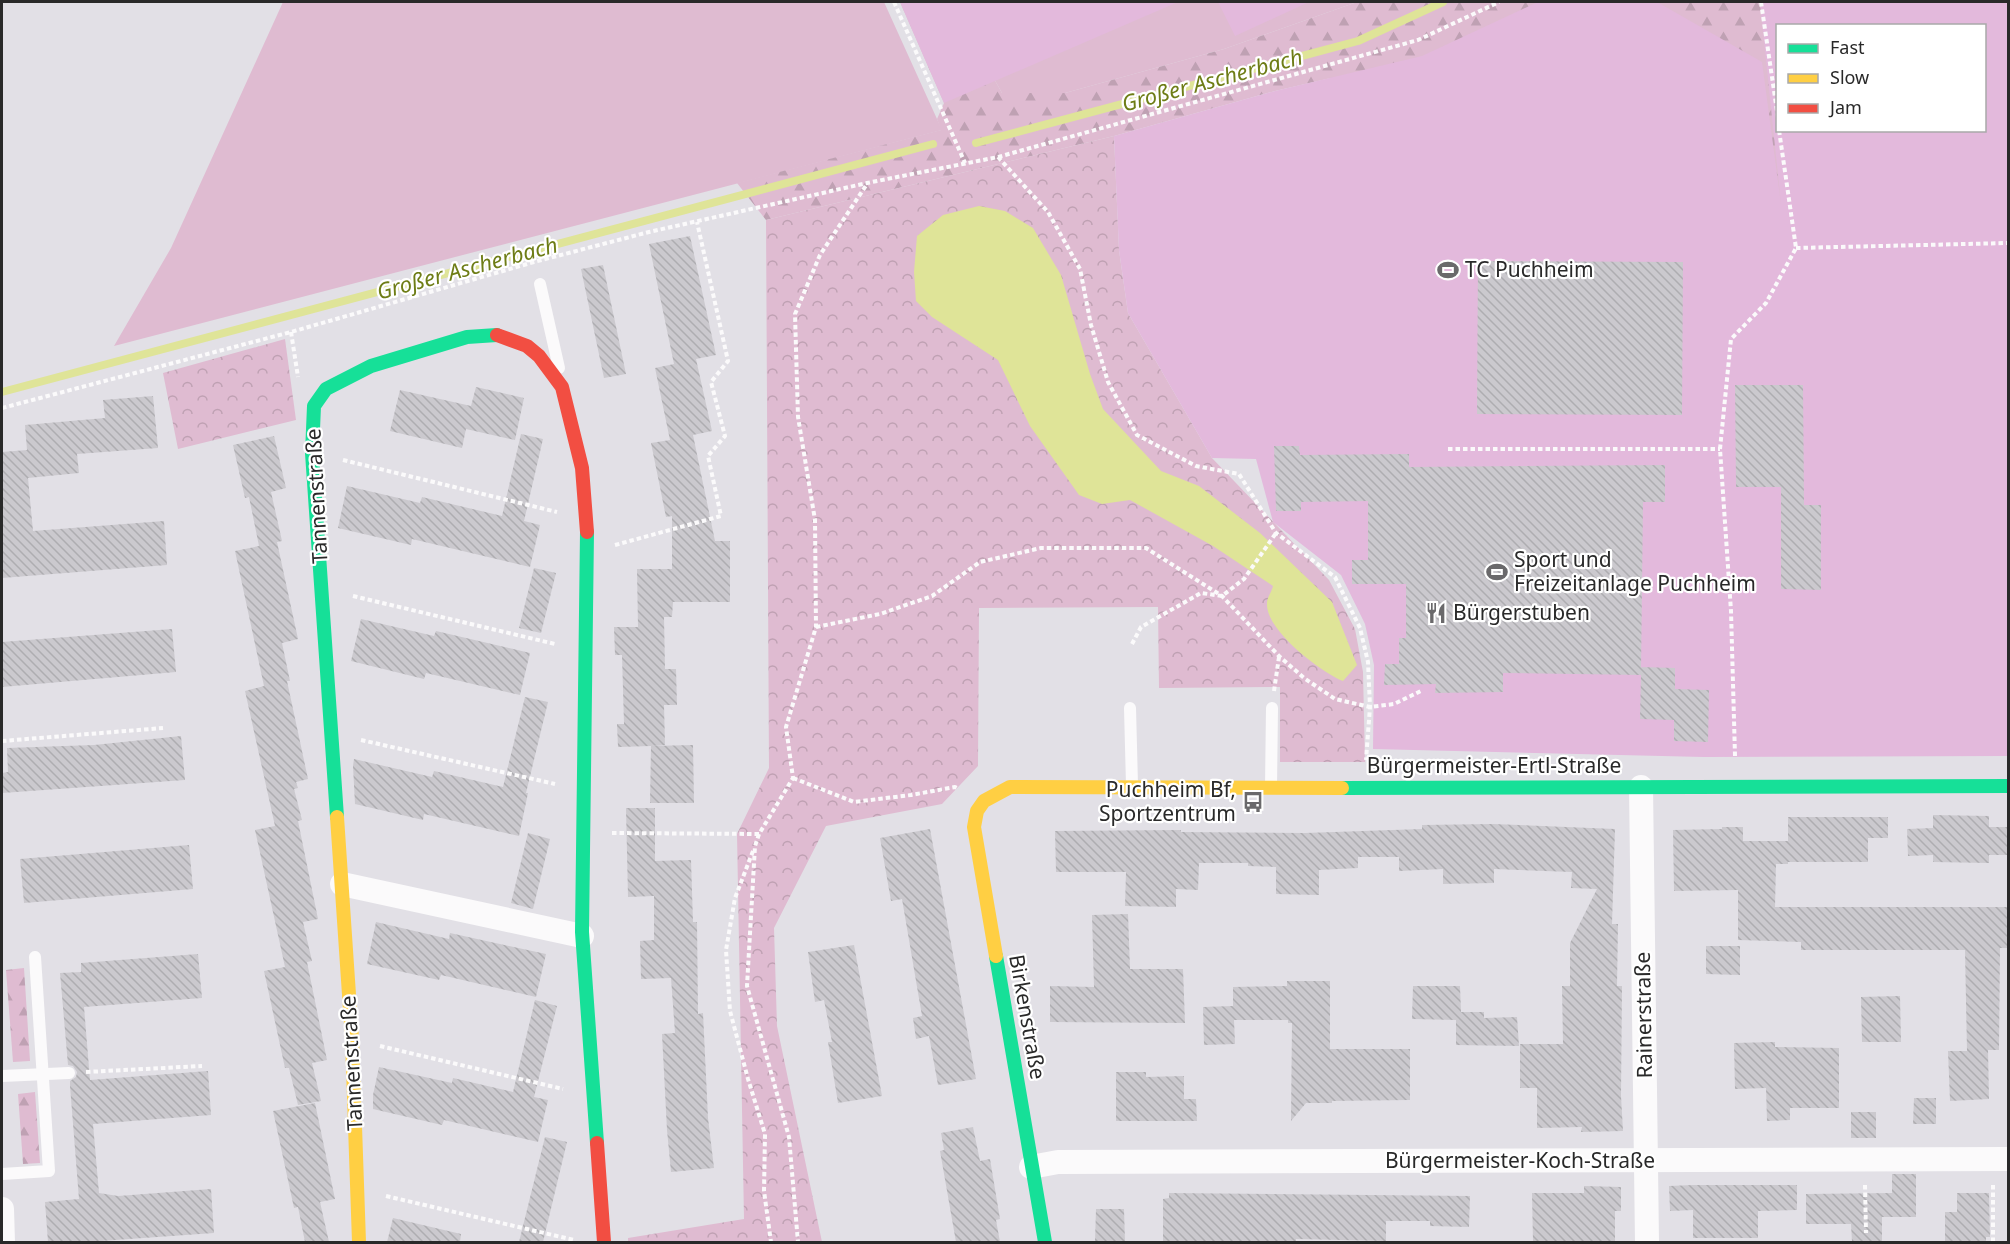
<svg xmlns="http://www.w3.org/2000/svg" width="2010" height="1244" font-family="'Noto Sans',sans-serif">
	<defs>
		<pattern id="forest-firs" width="22" height="20" patternUnits="userSpaceOnUse" patternTransform="scale(1.5)"><rect width="22" height="20" fill="#dfbbd1"/><path d="M5 1l3.5 6h-7zM16 11l3.5 6h-7z" fill="#bfa1b3"/></pattern>
		<pattern id="park-crowns" width="20" height="18" patternUnits="userSpaceOnUse" patternTransform="scale(1.5)"><rect width="20" height="18" fill="#dfbbd1"/><path d="M2 6a3 3 0 1 1 6 0M12 15a3 3 0 1 1 6 0" fill="none" stroke="#bfa1b3"/></pattern>
		<pattern id="building-back-hatch" width="6" height="6" patternUnits="userSpaceOnUse" patternTransform="scale(1.5)"><rect width="6" height="6" fill="#cbc9ce"/><path d="M-1 5l2 2M0 0l6 6M5-1l2 2" fill="none" stroke="#aeadb1"/></pattern>
	</defs>
	<rect width="100%" height="100%" fill="#e2e0e6"/>
	<!-- grass -->
	<g fill="#dfbbd1">
		<path d="M283,2H884L942,130L114,346L171,248Z"/>
		<path d="M951,2H1357L1224,49L1065,93H1002Z"/>
	</g>
	<!-- forest -->
	<g fill="url(#forest-firs)">
		<path d="M900,2H951L1002,93H1065L1224,49L1357,2H1777L1778,130L1807,229L1543,76L1331,78L1275,91L1114,136L766,220L737,183L941,130L937,119L944,103Z"/>
		<path d="M24,968L30,1061L13,1062L6,970Z"/>
		<path d="M35,1092L40,1163L23,1164L18,1094Z"/>
	</g>
	<!-- park -->
	<g fill="url(#park-crowns)">
		<path d="M1114,136L1119,250L1128,313L1212,458L1329,580L1355,629L1363,672L1365,762H1280V687L1159,688L1158,607L979,608L978,766L942,804L826,826L774,928L777,1026L822,1242H628V1238L744,1219L737,834L769,768L766,220Z"/>
		<path d="M285,339L296,420L178,449L163,373Z"/>
	</g>
	<!-- pitch -->
	<g fill="#e3b9dc" fill-rule="evenodd">
		<path d="M900,2H1178L944,103Z"/>
		<path d="M1218,2H1309L1235,36Z"/>
		<path d="M1538,2H1657L1762,62L1781,204L1760,2H2008V756L1704,757L1373,749L1374,665L1365,624L1341,575L1273,522L1256,459L1212,458L1128,313L1119,250L1114,136L1275,91L1422,56ZM1778,26H1984V130H1778Z"/>
	</g>
	<!-- water -->
	<path fill="#dfe498" d="M979,206L1005,211L1033,228L1061,275L1090,374L1103,409L1161,471L1199,486L1260,533L1332,602L1357,665L1343,681C1321,672 1265,630 1267,603C1267,598 1272,591 1273,586L1213,546L1130,500L1102,504L1079,495L1030,426L998,360L932,317L916,301L914,272L917,236L943,215Z"/>
	<g fill="none" stroke-linecap="round" stroke-linejoin="round">
		<!-- stream -->
		<g stroke="#dfe498" stroke-width="8">
			<path d="M976,143L1358,41L1443,2"/>
			<path d="M2,392L933,144"/>
		</g>
	</g>
	<!-- building -->
	<g fill="url(#building-back-hatch)">
		<path d="M690,236L716,355L696,359L712,431L693,435L715,541H730V602H673L672,617H664L665,669H676L677,705H664L665,745L651,746L693,745L694,803H650L651,746L618,747L617,724H624L622,655H615L614,627H638L637,569H672V516L666,517L651,443L670,440L655,368L674,364L649,244Z"/>
		<path d="M1478,261L1683,262L1682,415L1477,414Z"/>
		<path d="M603,265L626,374L604,378L581,269Z"/>
		<path d="M1735,385H1803L1804,505H1821V590L1781,589V487H1736Z"/>
		<path d="M476,387L524,398L515,440L466,429L462,448L390,431L400,390L471,406Z"/>
		<path d="M153,396L158,448L77,454L79,473L28,478L33,531L164,521L167,565L2,578V452L27,450L25,425L105,418L103,400Z"/>
		<path d="M521,434L543,439L524,521L540,525L530,567L412,539L411,545L338,528L347,486L420,503L422,497L502,516Z"/>
		<path d="M274,436L286,488L271,492L282,541L268,544L277,542L298,639L282,643L290,681H287L308,779L296,782L298,788L294,789L302,820L298,821L318,919L303,922L312,961L307,962L327,1060L312,1063L321,1101L298,1105L289,1068H285L264,971L285,967L255,830L275,826L245,691L264,686L235,551L259,546L249,497L245,498L233,445Z"/>
		<path d="M1274,446H1299L1300,455L1409,454V467L1665,465V502H1643L1641,672V667L1675,668V689L1709,690L1708,742L1674,741V720L1640,719L1641,675L1503,673V692L1435,693L1436,684L1384,685L1385,664H1399V638H1406V584H1352V560H1368V501L1301,502V511H1276Z"/>
		<path d="M534,568L556,573L541,633L519,628Z"/>
		<path d="M361,619L434,636L436,631L530,653L520,695L426,673L424,679L351,661Z"/>
		<path d="M172,629L176,672L2,687V642Z"/>
		<path d="M525,697L548,702L526,793H528L519,836L424,814L423,820L355,804L353,766L354,759L432,777L434,771L503,787Z"/>
		<path d="M181,736L185,780L2,793V773L8,772L7,748L94,745Z"/>
		<path d="M626,808H655V861L691,860L693,922H697L698,1014L703,1013L708,1118L714,1168L671,1172L667,1130L662,1034L675,1033L671,978L641,979L640,941L654,940V896L628,897Z"/>
		<path d="M1933,815L1989,816V827H2008V855H1989V863L1933,862V855L1908,856L1907,829L1933,828Z"/>
		<path d="M1788,817H1888V838H1868V862H1788V864H1776L1775,907H2008V948H2000L1999,1050H1988L1989,1099L1950,1101L1948,1051H1967L1965,950H1801V942L1738,940V890L1674,891L1673,830L1722,829V827H1743V841H1788Z"/>
		<path d="M1493,824L1615,829L1612,924H1618L1617,986H1622L1621,1096L1623,1131L1581,1132L1582,1127L1537,1128V1088H1520V1044H1563L1562,986H1570V943L1597,889L1571,888L1572,872L1494,869V883L1443,884V869L1399,871V857H1358V868L1319,870V895L1276,894V867L1248,866V863H1199L1198,890L1176,889V907L1125,906L1126,872H1056L1055,831L1181,830V832L1305,833L1422,829V825Z"/>
		<path d="M930,829L976,1079L938,1085L929,1036L916,1039L913,1018L922,1016L902,899L891,901L880,838Z"/>
		<path d="M528,833L550,839L533,909L511,903Z"/>
		<path d="M189,845L193,889L24,903L20,859Z"/>
		<path d="M1128,914L1130,969H1183L1185,1023L1050,1022V986L1094,987L1092,915Z"/>
		<path d="M376,922L449,939L450,933L546,954L536,997L441,975L439,980L367,964Z"/>
		<path d="M854,945L882,1096L838,1103L828,1042H832L824,1000L815,1002L808,952Z"/>
		<path d="M1706,946H1740V975L1706,974Z"/>
		<path d="M198,954L202,998L84,1007L90,1080L208,1071L211,1115L93,1124L99,1193L118,1196L211,1189L214,1233L87,1242H48L45,1202L79,1199L70,1086V1081L76,1077L77,1072L73,1066L68,1065L60,973L81,972V963Z"/>
		<path d="M1287,981H1330V1049H1410V1100L1332,1101V1103H1306L1291,1121L1292,1023H1288V1020H1234L1235,1044L1204,1045L1203,1007L1233,1006V987L1287,986Z"/>
		<path d="M1413,986H1460L1461,1012H1484V1018L1517,1017L1519,1046L1456,1045V1020L1412,1019Z"/>
		<path d="M1900,996L1901,1042H1862L1861,997Z"/>
		<path d="M535,1000L557,1006L534,1097L548,1100L538,1142L444,1120L442,1125L373,1109V1095L379,1067L452,1083L453,1078L513,1092Z"/>
		<path d="M1775,1042V1047L1839,1048V1108H1790V1120L1767,1121L1766,1088L1735,1089L1734,1043Z"/>
		<path d="M1116,1072H1146V1077L1184,1076V1099H1196L1197,1121H1116Z"/>
		<path d="M1914,1098H1936V1124H1913Z"/>
		<path d="M315,1103L335,1199L320,1202L329,1242H305L298,1207L294,1208L273,1111Z"/>
		<rect x="1851" y="1112" width="25" height="26"/>
		<path d="M973,1127L980,1161L990,1159L1000,1219L996,1220L1000,1242H956L940,1151L944,1150L941,1133Z"/>
		<path d="M545,1137L567,1142L543,1242H519Z"/>
		<path d="M1892,1174H1916V1217H1882V1242H1852L1851,1224H1806V1194L1892,1193Z"/>
		<path d="M1693,1185H1797V1210L1758,1211V1238H1693V1210L1670,1211L1669,1186Z"/>
		<path d="M1584,1186L1621,1187V1211H1615V1242H1533L1532,1193H1584Z"/>
		<path d="M1169,1193L1470,1196L1469,1227L1430,1226V1221H1386V1241L1296,1239V1242H1163V1199L1169,1198Z"/>
		<path d="M1957,1193H1989L1990,1237H1986V1242H1945V1212H1957Z"/>
		<path d="M1096,1209H1124L1125,1242H1095Z"/>
		<path d="M393,1218L461,1234L460,1242H387Z"/>
	</g>
	<g fill="none" stroke-linecap="round" stroke-linejoin="round">
		<!-- path -->
		<g stroke="#fbfafb" stroke-width="4" stroke-dasharray="4.5 3" stroke-linecap="butt">
			<path d="M894,2L965,163"/>
			<path d="M1761,2L1778,118"/>
			<path d="M998,157L1048,212L1080,269L1091,325L1108,382L1137,435L1196,466L1239,474L1276,533L1335,577L1360,628L1368,662L1370,707L1366,760"/>
			<path d="M1796,248L2008,243"/>
			<path d="M291,332L298,377"/>
			<path d="M2,408L291,332L534,262L649,232L867,183L998,157L1418,40L1499,2"/>
			<path d="M1448,449H1720"/>
			<path d="M343,460L557,512"/>
			<path d="M615,545L721,516L708,456L725,436L711,382L728,361L697,222"/>
			<path d="M353,596L555,644"/>
			<path d="M816,627L880,614L932,596L980,562L1041,548H1146L1222,596L1279,656L1304,678L1335,699L1370,707L1394,704L1421,691"/>
			<path d="M1132,644L1141,627L1201,593L1222,596L1244,579L1276,533"/>
			<path d="M1274,691L1279,657"/>
			<path d="M361,740L555,784"/>
			<path d="M2,741L163,728"/>
			<path d="M1735,756L1731,611L1720,449L1731,339L1766,303L1796,248L1779,130"/>
			<path d="M793,778L854,802L911,795L955,787L959,789"/>
			<path d="M612,833L759,834L793,778L786,727L816,627L815,520L798,417L795,314L820,255L867,184"/>
			<path d="M759,834L755,846L747,986L789,1137L798,1242"/>
			<path d="M753,851L735,898L726,950L730,1011L748,1079L765,1134L764,1191L771,1242"/>
			<path d="M380,1046L563,1089"/>
			<path d="M86,1072L202,1066"/>
			<path d="M1865,1185L1866,1233"/>
			<path d="M386,1196L574,1240"/>
			<path d="M1993,1242V1184"/>
		</g>
		<!-- lane -->
		<g stroke="#fbfafb" stroke-width="12">
			<path d="M540,284L559,368"/>
			<path d="M1130,708L1132,785"/>
			<path d="M1271,787L1272,708"/>
			<path d="M2,1076L69,1073"/>
			<path d="M2,1174L49,1171L35,957"/>
		</g>
		<!-- street -->
		<g stroke="#fbfafb" stroke-width="24">
			<path d="M1641,787L1647,1242"/>
			<path d="M342,884L582,936"/>
			<path d="M1031,1167L1058,1162L2008,1159"/>
			<path d="M2,1209L3,1242"/>
		</g>
		<!-- fast -->
		<g stroke="#16e098" stroke-width="14">
			<path d="M587,532L582,932L597,1143"/>
			<path d="M1342,788L2008,786"/>
			<path d="M337,817L312,453L314,406L326,389L371,366L467,337L497,335"/>
			<path d="M996,956L1045,1242"/>
		</g>
		<!-- slow -->
		<g stroke="#ffcf43" stroke-width="14">
			<path d="M337,817L352,1039L359,1242"/>
			<path d="M996,956L974,827L977,811L984,801L1010,787L1342,788"/>
		</g>
		<!-- jam -->
		<g stroke="#f24e42" stroke-width="14">
			<path d="M497,335L527,346L539,356L562,387L582,468L587,532"/>
			<path d="M597,1143L604,1242"/>
		</g>
	</g>
	<!-- icons -->
	<defs>
		<symbol id="stadium-bare" viewBox="-9 -9 18 18"><path d="M0-5a6.5 5 0 1 0 0 10a6.5 5 0 1 0 0-10ZM-3.5-1.8h7v3.6h-7Z" fill="#6a696b" stroke="#fff" stroke-width="2.5" paint-order="stroke"/></symbol>
		<symbol id="restaurant-bare" viewBox="-9 -9 18 18"><path d="M-5-6h1v4h1v-4h1v4h1v-4h1v5L-1.5 .5V6h-2V.5L-5-1ZM5-6V6H3V1.5H1.5Q1.5-4 5-6Z" fill="#6a696b" stroke="#fff" stroke-width="2.5" paint-order="stroke"/></symbol>
		<symbol id="bus-bare" viewBox="-9 -9 18 18"><path d="M-5-6H5V4H4V6H2V4H-2V6H-4V4H-5ZM-3.5-4V0h7V-4ZM-3.5 1.2v1.5H-2V1.2ZM2 1.2v1.5H3.5V1.2Z" fill="#6a696b" stroke="#fff" stroke-width="2.5" paint-order="stroke"/></symbol>
	</defs>
	<g fill-rule="evenodd">
		<use href="#stadium-bare" x="1433" y="255" width="30" height="30"/>
		<use href="#stadium-bare" x="1482" y="557" width="30" height="30"/>
		<use href="#restaurant-bare" x="1421" y="598" width="30" height="30"/>
		<use href="#bus-bare" x="1238" y="787" width="30" height="30"/>
	</g>
	<g text-anchor="middle" stroke-width="4.5" stroke-linejoin="round" paint-order="stroke">
		<!-- poi labels -->
		<g font-size="21" fill="#292929" stroke="#fff" text-anchor="start">
			<text x="1465" y="277">TC Puchheim</text>
			<text x="1514" y="567">Sport und<tspan x="1514" dy="24">Freizeitanlage Puchheim</tspan></text>
			<text x="1453" y="620">Bürgerstuben</text>
			<text x="1236" y="797" text-anchor="end">Puchheim Bf,<tspan x="1236" dy="24">Sportzentrum</tspan></text>
		</g>
		<!-- street labels -->
		<g font-size="21" fill="#292929" stroke="#fff">
			<text transform="translate(317 496) rotate(-93)" y="7">Tannenstraße</text>
			<text x="1494" y="773">Bürgermeister-Ertl-Straße</text>
			<text transform="translate(1644 1015) rotate(-91)" y="7">Rainerstraße</text>
			<text transform="translate(1027 1017) rotate(80)" y="7">Birkenstraße</text>
			<text transform="translate(352 1063) rotate(-93)" y="7">Tannenstraße</text>
			<text x="1520" y="1168">Bürgermeister-Koch-Straße</text>
		</g>
		<!-- water labels -->
		<g font-size="22" font-style="italic" fill="#6e7d16" stroke="#fff">
			<text transform="translate(1212 80) rotate(-15)" y="8">Großer Ascherbach</text>
			<text transform="translate(467 268) rotate(-15)" y="8">Großer Ascherbach</text>
		</g>
	</g>
	<!-- border -->
	<rect width="2010" height="1244" fill="none" stroke="#292929" stroke-width="6"/>
	<!-- legend -->
	<rect x="1776" y="24" width="210" height="108" fill="#ffffff" stroke="#a9a9a9" stroke-width="1.5"/>
	<rect x="1788" y="44" width="30" height="9" fill="#16e098" stroke="#a9a9a9" stroke-width="1.5"/>
	<text x="1830" y="54" font-size="18" fill="#292929">Fast</text>
	<rect x="1788" y="74" width="30" height="9" fill="#ffcf43" stroke="#a9a9a9" stroke-width="1.5"/>
	<text x="1830" y="84" font-size="18" fill="#292929">Slow</text>
	<rect x="1788" y="104" width="30" height="9" fill="#f24e42" stroke="#a9a9a9" stroke-width="1.5"/>
	<text x="1830" y="114" font-size="18" fill="#292929">Jam</text>
</svg>
